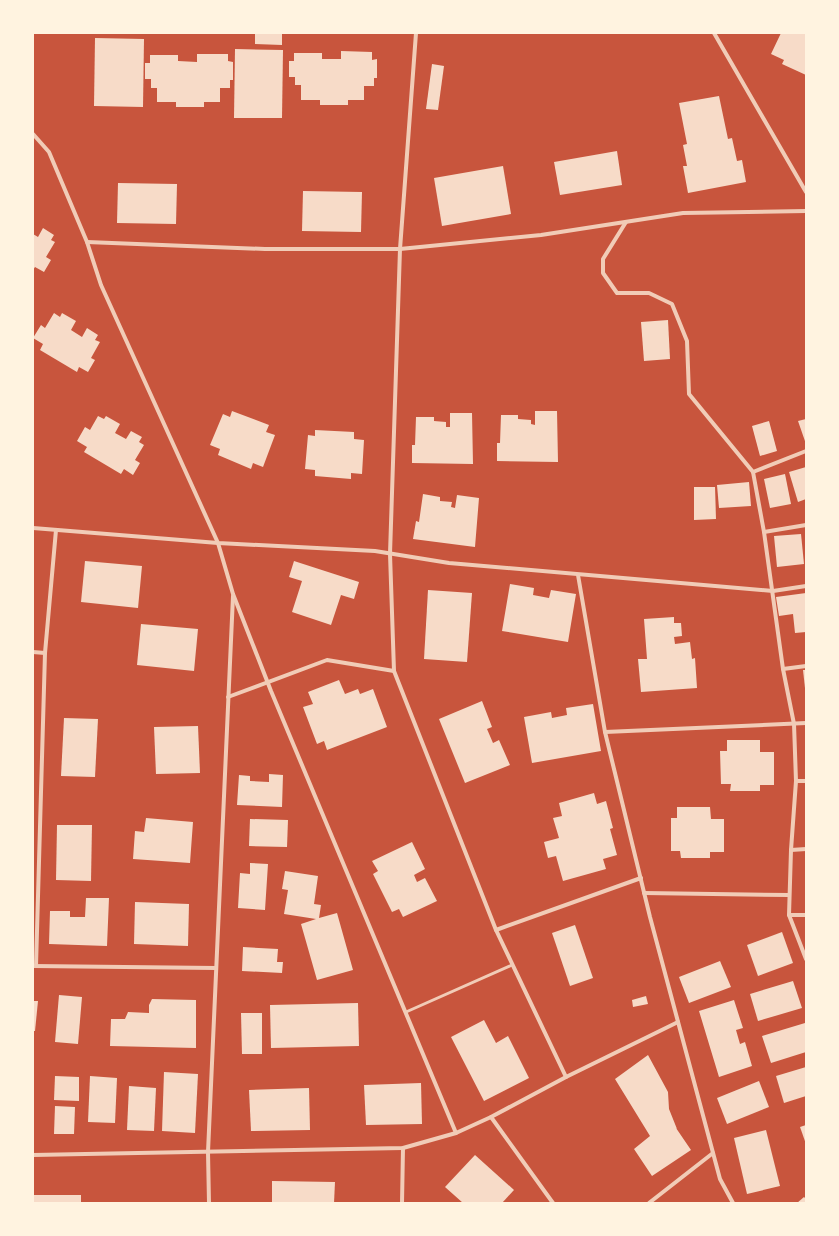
<svg xmlns="http://www.w3.org/2000/svg" width="839" height="1236" font-family="Commissioner,sans-serif">
	<rect width="100%" height="100%" fill="#c8553d"/>
	<!-- building -->
	<g fill="#f7dbc8">
		<path d="M255,33H282V45L255,44Z"/>
		<path d="M781,33H806V75L782,64L784,60L771,54Z"/>
		<path d="M95,38L144,39L143,107L94,106Z"/>
		<path d="M235,49L283,50L282,118H234Z"/>
		<path d="M341,51L372,52V60L377,59V78H374V86H364V100H348V105H320V100H301V85H295V77H289V61H294V53H322V59H341Z"/>
		<path d="M197,54H228V61L233,62V80H230V88H220V102H204V107H176V102H157V88H151V79H145V63H150V55H178V61L197,62Z"/>
		<path d="M432,64L444,66L438,110L426,109Z"/>
		<path d="M719,96L728,139L732,138L737,161L742,160L746,182L688,193L683,166H687L683,145L687,144L679,103Z"/>
		<path d="M617,151L622,185L560,195L554,162Z"/>
		<path d="M503,166L511,214L442,226L434,178Z"/>
		<path d="M118,183L177,184L176,224L117,223Z"/>
		<path d="M303,191L362,192L361,232L302,231Z"/>
		<path d="M43,228L54,235L51,240L55,242L46,257L51,260L44,272L35,267L33,270V234L38,237Z"/>
		<path d="M54,313L60,317L62,313L76,321L71,330L82,337L87,328L98,335L95,340L100,342L91,358L95,360L88,372L79,367L77,372L40,350L43,344L33,338L41,325L45,328Z"/>
		<path d="M668,320L670,359L644,361L641,322Z"/>
		<path d="M232,411L269,425L266,432L275,435L263,467L253,463L251,469L218,455L220,449L210,445L223,414L230,417Z"/>
		<path d="M535,411H557L558,462L497,461V443H500L501,415H518V419L531,420V424L535,425Z"/>
		<path d="M450,413H472L473,464L412,463V445H415L416,417H434V421L446,422V427H450Z"/>
		<path d="M98,416L104,419L106,416L120,424L115,433L126,439L131,431L142,437L139,442L144,445L135,460L140,463L133,475L124,469L121,474L84,452L87,447L77,441L85,427L90,430Z"/>
		<path d="M806,419V444L798,421Z"/>
		<path d="M769,421L777,451L760,456L752,426Z"/>
		<path d="M315,430L354,432V439L364,440L362,474L351,473V479L315,476V470L305,469L308,435L315,436Z"/>
		<path d="M806,467V499L798,502L789,472Z"/>
		<path d="M785,474L791,504L770,508L764,479Z"/>
		<path d="M749,482L751,506L719,508L717,485Z"/>
		<path d="M694,487H715L716,519L694,520Z"/>
		<path d="M423,494L440,497V501L452,502L451,507L455,508L457,495L479,498L475,547L413,539L416,521L419,522Z"/>
		<path d="M801,534L804,564L777,567L774,536Z"/>
		<path d="M85,561L142,566L138,608L81,602Z"/>
		<path d="M294,561L359,582L354,599L341,595L331,625L292,612L302,581L289,577Z"/>
		<path d="M510,584L534,588L533,595L549,598L551,590L576,594L568,642L502,631Z"/>
		<path d="M428,590L472,593L467,662L424,659Z"/>
		<path d="M806,593V632L795,633L793,614L779,616L776,597Z"/>
		<path d="M674,617V623H681L682,636L674,637L675,644L690,642L692,659L695,658L697,688L641,692L638,659H647L644,619Z"/>
		<path d="M141,624L198,629L194,671L137,665Z"/>
		<path d="M803,670H806V688H805Z"/>
		<path d="M339,680L345,694L358,689L360,694L373,689L387,727L327,750L324,741L317,744L303,707L313,704L308,692Z"/>
		<path d="M482,701L492,727L487,729L493,743L499,740L510,765L465,783L439,719Z"/>
		<path d="M593,704L601,751L532,763L524,717L551,712L552,718L567,715L566,708Z"/>
		<path d="M64,718L98,719L95,777L61,776Z"/>
		<path d="M198,726L200,773L156,774L154,727Z"/>
		<path d="M727,740H760V752H774V785H760V791H730L731,784H721L720,751H727Z"/>
		<path d="M269,774L283,775L282,807L237,805L239,775L250,776V781L269,782Z"/>
		<path d="M594,793L597,804L606,801L613,828L610,829L617,855L603,859L606,869L563,881L556,856L548,858L544,842L559,838L553,818L562,816L559,803Z"/>
		<path d="M677,807H710L711,819H724V852H710V858H681L680,851H671V818H677Z"/>
		<path d="M146,818L193,822L190,863L133,859L135,831L144,832Z"/>
		<path d="M250,819L288,820L287,847L249,846Z"/>
		<path d="M57,825H92L91,881L56,880Z"/>
		<path d="M412,842L425,869L414,875L417,882L425,878L437,901L403,917L399,909L392,912L373,874L378,871L372,861Z"/>
		<path d="M250,863L268,864L265,910L238,908L240,873L250,874Z"/>
		<path d="M285,871L318,876L314,904L321,905L319,918L337,913L353,970L317,980L301,924L316,919L284,914L288,890L282,889Z"/>
		<path d="M86,898H109L107,946L49,944L50,911H70V917H85Z"/>
		<path d="M135,902L189,904L188,946L134,944Z"/>
		<path d="M575,925L593,978L570,986L552,933Z"/>
		<path d="M782,932L793,963L758,976L747,945Z"/>
		<path d="M243,947L278,949L277,962H283L282,973L242,971Z"/>
		<path d="M720,961L731,987L689,1003L679,977Z"/>
		<path d="M793,981L802,1008L758,1021L750,994Z"/>
		<path d="M59,995L82,997L78,1044L55,1042Z"/>
		<path d="M646,996L648,1004L633,1007L632,1000Z"/>
		<path d="M152,999L196,1000V1048L110,1046L111,1019H125L128,1012L149,1013V1005Z"/>
		<path d="M734,1000L743,1028L736,1030L740,1044L745,1042L752,1066L719,1077L699,1011Z"/>
		<path d="M33,1001H38L35,1031H33Z"/>
		<path d="M358,1003L359,1046L271,1048L270,1005Z"/>
		<path d="M241,1013H262V1054H242Z"/>
		<path d="M484,1020L496,1043L508,1036L529,1078L484,1101L451,1037Z"/>
		<path d="M805,1023L806,1052L771,1063L762,1036Z"/>
		<path d="M648,1055L668,1092L669,1109L677,1129L676,1128L691,1150L652,1176L634,1149L650,1136L615,1079Z"/>
		<path d="M806,1067V1096L784,1103L776,1076Z"/>
		<path d="M164,1072L198,1074L195,1133L162,1131Z"/>
		<path d="M55,1076L79,1077V1101L54,1100Z"/>
		<path d="M90,1076L117,1078L115,1123L88,1122Z"/>
		<path d="M759,1081L769,1107L727,1124L717,1098Z"/>
		<path d="M421,1083L422,1124L366,1125L364,1085Z"/>
		<path d="M129,1086L156,1088L154,1131L127,1130Z"/>
		<path d="M309,1088L310,1130L251,1131L249,1090Z"/>
		<path d="M55,1106L75,1107L74,1134H54Z"/>
		<path d="M806,1125V1144L800,1127Z"/>
		<path d="M766,1130L780,1186L747,1194L734,1138Z"/>
		<path d="M475,1155L514,1190L502,1203H463L445,1187Z"/>
		<path d="M272,1181L335,1182L334,1203H272Z"/>
		<rect x="33" y="1195" width="48" height="8"/>
		<path d="M804,1197L806,1199V1203H797Z"/>
	</g>
	<g fill="none" stroke-linecap="round" stroke-linejoin="round">
		<!-- service -->
		<path stroke="#f1ccb7" stroke-width="3" d="M406,1012L512,965"/>
		<!-- minor -->
		<g stroke="#f1ccb7" stroke-width="4">
			<path d="M416,33L400,249L390,554L394,671L496,930L566,1077"/>
			<path d="M714,33L806,192"/>
			<path d="M33,134L49,152L87,242L101,285L218,543L233,594L271,691L456,1133"/>
			<path d="M626,222L603,259V273L617,293H649L672,304L687,341L689,394L753,472L764,532L783,669L794,724L796,781L791,850L789,915L806,959"/>
			<path d="M87,242L265,249H400L541,235L683,213L806,211"/>
			<path d="M753,472L806,451"/>
			<path d="M33,528L218,543L375,551L449,563L773,591L806,586"/>
			<path d="M764,532L806,525"/>
			<path d="M578,575L605,732L650,917L720,1179L733,1203"/>
			<path d="M33,652L45,653"/>
			<path d="M783,669L806,666"/>
			<path d="M228,697L327,660L394,671"/>
			<path d="M605,732L806,723"/>
			<path d="M796,781H806"/>
			<path d="M791,850L806,849"/>
			<path d="M644,893L789,895"/>
			<path d="M789,915H806"/>
			<path d="M496,930L641,878"/>
			<path d="M33,966L216,968"/>
			<path d="M36,966L45,653L56,530"/>
			<path d="M491,1117L553,1203"/>
			<path d="M33,1155L403,1148L456,1133L491,1117L566,1077L678,1022"/>
			<path d="M209,1203L208,1152L233,596"/>
			<path d="M402,1203L403,1148"/>
			<path d="M649,1203L713,1153"/>
		</g>
	</g>
	<!-- border -->
	<rect width="839" height="1236" fill="none" stroke="#fff3e0" stroke-width="68"/>
</svg>
